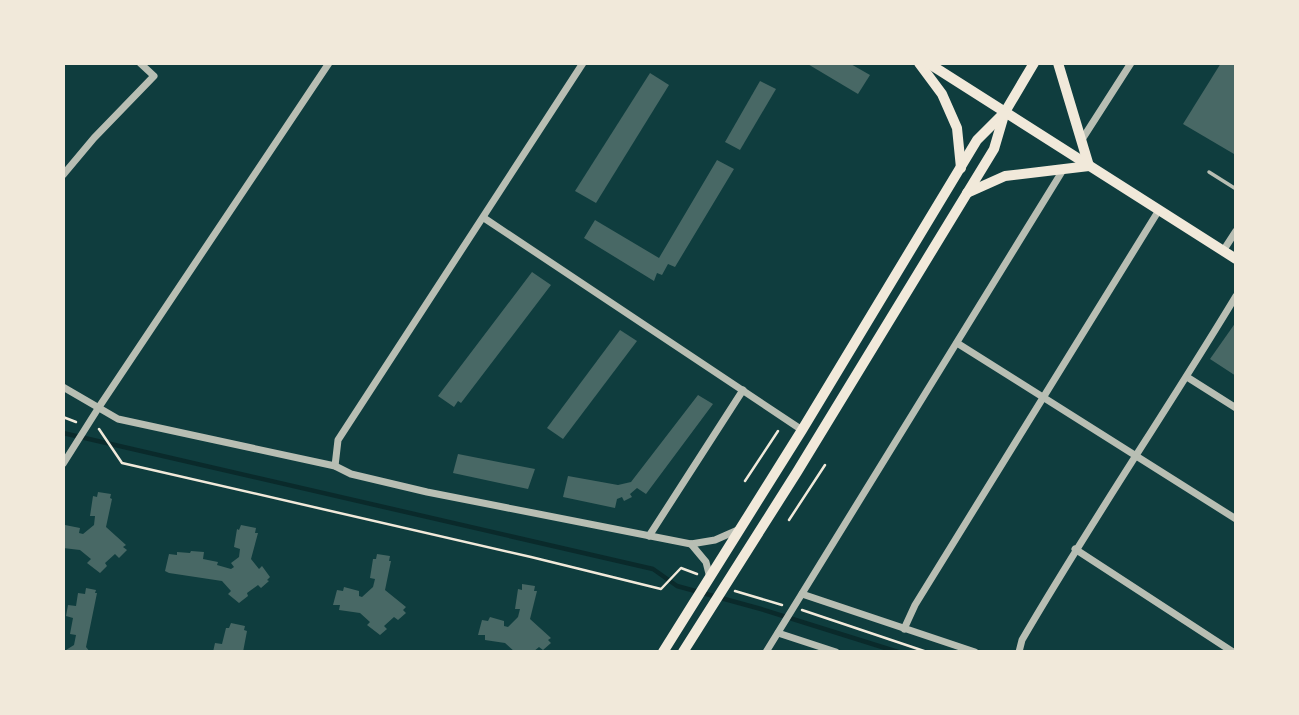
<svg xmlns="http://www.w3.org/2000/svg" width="1299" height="715" font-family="Jost,sans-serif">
	<rect width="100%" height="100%" fill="#0f3d3e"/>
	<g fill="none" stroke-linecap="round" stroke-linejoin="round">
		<!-- stream -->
		<path stroke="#0a2a2b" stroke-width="4.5" d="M63,433L653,569L677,586L761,609L898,652"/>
	</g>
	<!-- building -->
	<g fill="#486865">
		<path d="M806,63H849L870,75L858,94Z"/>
		<path d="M1221,63H1236V150L1234,154L1183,124Z"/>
		<path d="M650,73L669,85L596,203L575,191Z"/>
		<path d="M760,81L776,89L740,150L725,142Z"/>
		<path d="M717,160L734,169L675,267L668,264L662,275L657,273L654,281L584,238L595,220L659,258Z"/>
		<path d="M532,272L551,285L461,403L458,401L454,407L438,396Z"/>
		<path d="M1236,322V376L1210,359Z"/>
		<path d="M620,330L637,341L563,439L547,428Z"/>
		<path d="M698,395L713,404L646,494L637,488L630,494L632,497L624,501L622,497L617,499L615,508L563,497L568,476L618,485L631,482Z"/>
		<path d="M458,454L535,469L528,489L453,473Z"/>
		<path d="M98,492L111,494L110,498L112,499L106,527L126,545L123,547L127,550L119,558L115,554L105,563L107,566L100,573L87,563L91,559L80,550L63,548L65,525L80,528L79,533L83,534L94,525L95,516H90L93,496L97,497Z"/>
		<path d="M241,525L256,528L255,533H258L251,559L259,569L262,566L270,577L267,580L269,581L261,588L258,585L247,593L248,596L239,603L228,594L231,591L222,581L169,573L165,571L169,554L177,555V552L190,553L191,551L204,552L203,559L218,562L217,565L231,569L234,567L231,563L239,557L240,549L234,547L237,529L239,530Z"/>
		<path d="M377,554L390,556L389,561H391L385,590L406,607L403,610L406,613L398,620L394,617L384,626L387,629L380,635L367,625L370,622L360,613L339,610L340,605H333L337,590L343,591L344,587L359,591V596L362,597L373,587L375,579L370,578L373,559H376Z"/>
		<path d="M522,584L535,586L534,591H537L530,619L551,638L548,640L551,643L543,650L539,647L533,652H515L505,643L485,640V635H478L482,620L488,621L490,617L504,621V626L508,627L518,617L520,609H515L518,589L522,590Z"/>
		<path d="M86,588L96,590L95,593H97L86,647L90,652H67L66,650L74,645L76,635L70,634L73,618L66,616L68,605L76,606L78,593L85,594Z"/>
		<path d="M231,623L245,626L244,630L247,631L243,652H213L215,643L222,644L226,628H229Z"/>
	</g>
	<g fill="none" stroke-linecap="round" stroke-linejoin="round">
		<!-- path -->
		<g stroke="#f1e9da" stroke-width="2.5">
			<path d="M63,417L76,422"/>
			<path d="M99,429L122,463L531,557L661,589L681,568L697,574"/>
			<path d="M745,481L778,431"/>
			<path d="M789,520L825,465"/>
			<path d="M735,591L782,605"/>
			<path d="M802,610L927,652"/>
		</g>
		<!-- service -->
		<path stroke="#b8beb3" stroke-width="3.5" d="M1209,172L1236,189"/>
		<!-- minor -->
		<g stroke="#b8beb3" stroke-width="7">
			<path d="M1081,141L1131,63"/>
			<path d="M63,175L94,138L154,76L140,63"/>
			<path d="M484,218L802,430"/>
			<path d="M1223,251L1236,231"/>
			<path d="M957,343L1236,519"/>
			<path d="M1187,377L1236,408"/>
			<path d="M63,387L118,419L335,466L351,474L427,492L691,544L715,540L740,529"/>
			<path d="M63,464L99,407L329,63"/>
			<path d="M335,466L338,440L583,63"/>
			<path d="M649,536L743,390"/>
			<path d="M691,544L706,562L710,578"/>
			<path d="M1075,549L1233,652"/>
			<path d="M802,594L975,652"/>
			<path d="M904,629L915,605L1159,210"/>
			<path d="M778,633L836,652"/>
			<path d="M766,652L1063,170"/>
			<path d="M1019,652L1022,640C1090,523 1166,412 1236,296"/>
		</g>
		<!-- secondary -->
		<g stroke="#f1e9da" stroke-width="10">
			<path d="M919,63L942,94L957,128L961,168"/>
			<path d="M928,63L1236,259"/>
			<path d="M967,193L1005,176L1089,166L1058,63"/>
			<path d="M663,652L802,430L977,140L1005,112L1034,63"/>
			<path d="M683,652L797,472L994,149L1004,115"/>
		</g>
	</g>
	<!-- border -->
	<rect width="1299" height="715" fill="none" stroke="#f1e9da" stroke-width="130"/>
</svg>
